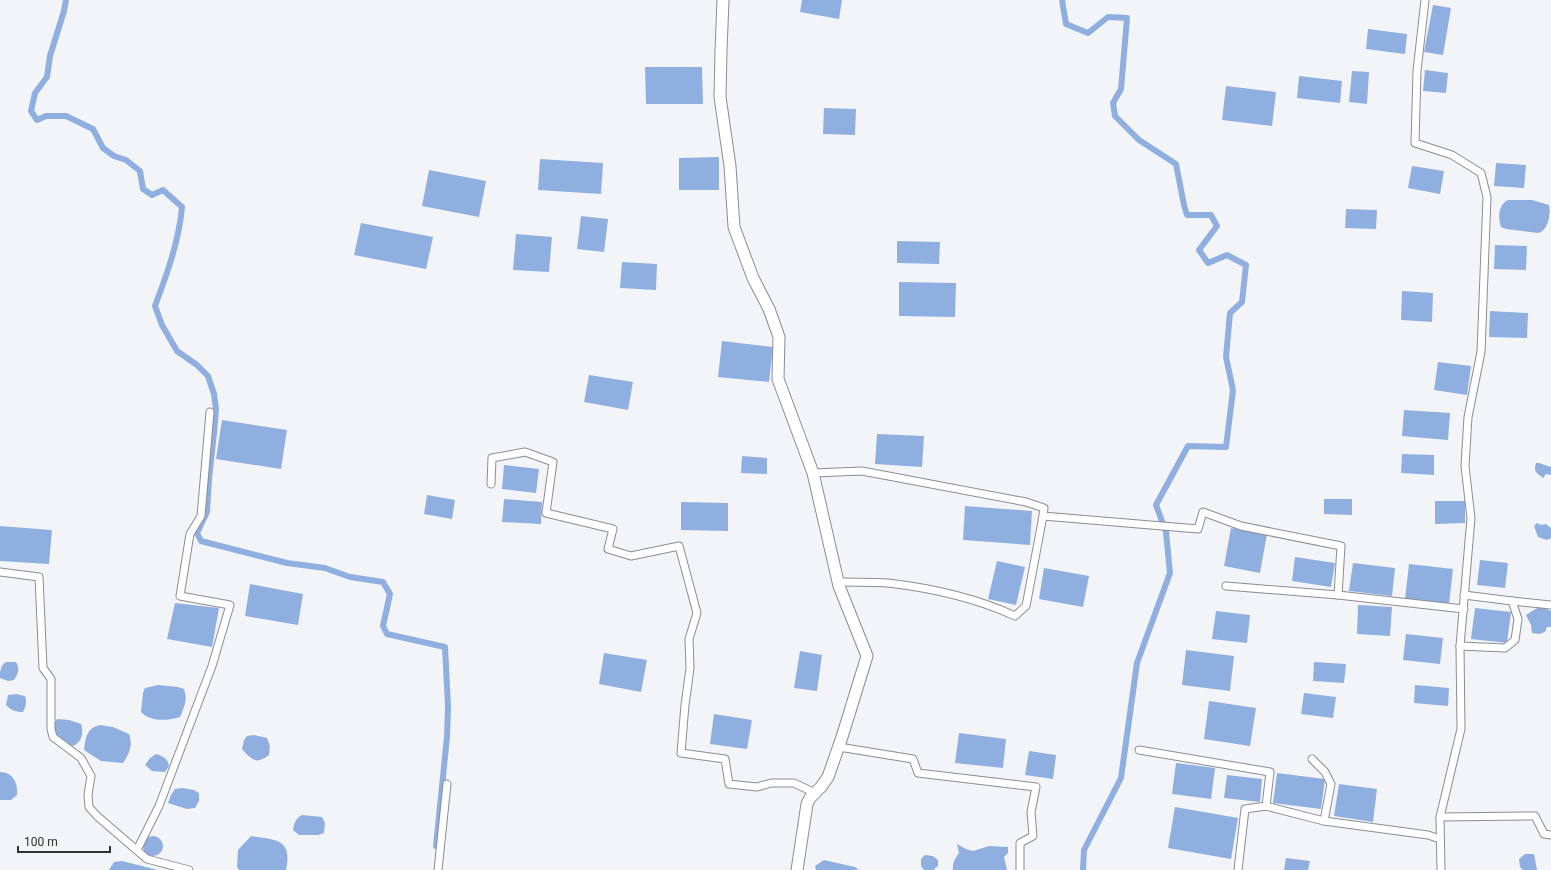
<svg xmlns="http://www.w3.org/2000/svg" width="1551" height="870" font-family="Roboto,sans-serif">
	<rect width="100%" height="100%" fill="#f3f4f7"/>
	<!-- water -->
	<g fill="#90afe1">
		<path d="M802,0H842L839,19L800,12Z"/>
		<path d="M1433,5L1451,8L1443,55L1424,52Z"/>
		<path d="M1368,29L1407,34L1405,54L1366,49Z"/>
		<path d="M645,67H702L703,104H646Z"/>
		<path d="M1425,70L1448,73L1446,93L1423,91Z"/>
		<path d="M1352,71L1369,72L1367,104L1349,102Z"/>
		<path d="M1299,76L1342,81L1340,103L1297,98Z"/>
		<path d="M1226,86L1276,92L1272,126L1222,120Z"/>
		<path d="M824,108L856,109L855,135L823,134Z"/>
		<path d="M719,157V190H679V158Z"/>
		<path d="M540,159L603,163L601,194L538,190Z"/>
		<path d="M1496,163L1526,165L1524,188L1494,186Z"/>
		<path d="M1412,166L1444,171L1440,194L1408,188Z"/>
		<path d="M429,170L486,181L479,217L422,206Z"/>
		<path d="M1508,200H1532L1549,205C1551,214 1548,231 1538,233L1506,229L1501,227C1498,217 1498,205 1508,200Z"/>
		<path d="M1346,209L1377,210L1376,229L1345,228Z"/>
		<path d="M581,216L608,219L604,252L577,249Z"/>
		<path d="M361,223L433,237L426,269L354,255Z"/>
		<path d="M516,234L552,237L549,272L513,270Z"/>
		<path d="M897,241L940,242L939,264L897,263Z"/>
		<path d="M1495,245L1527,246L1526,270L1494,269Z"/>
		<path d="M622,262L657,264L656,290L620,288Z"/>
		<path d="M899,282L956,283L955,317L899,316Z"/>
		<path d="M1402,291L1433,293L1432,322L1401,320Z"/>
		<path d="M1490,311L1528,313L1527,338L1489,337Z"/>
		<path d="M722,341L773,347L769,382L718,377Z"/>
		<path d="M1438,362L1471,366L1467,395L1434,390Z"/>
		<path d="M589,375L633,382L628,410L584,402Z"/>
		<path d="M1404,410L1450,413L1448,440L1402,436Z"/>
		<path d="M222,420L287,430L281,469L216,459Z"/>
		<path d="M877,434L924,436L922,467L875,464Z"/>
		<path d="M1402,454L1434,455V475L1401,473Z"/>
		<path d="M742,456L767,458V474L741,473Z"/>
		<path d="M1536,463H1539L1551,467V475L1546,474L1543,478C1537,473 1533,472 1536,463Z"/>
		<path d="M504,465L539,469L536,493L502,489Z"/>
		<path d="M427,495L455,500L452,519L424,514Z"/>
		<path d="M504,499L542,502L541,524L502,522Z"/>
		<path d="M1324,499H1352V515L1324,514Z"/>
		<path d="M1435,501H1465V523L1435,524Z"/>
		<path d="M681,502L728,503V531L681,530Z"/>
		<path d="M965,506L1032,511L1030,545L963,540Z"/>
		<path d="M1537,523L1541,525L1546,524L1551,528V538L1547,540L1538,537L1534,526Z"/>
		<path d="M0,526L52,530L49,564L0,561Z"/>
		<path d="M1231,528L1267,534L1260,573L1224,566Z"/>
		<path d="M1295,557L1335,563L1331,587L1292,581Z"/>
		<path d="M1480,560L1508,563L1505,588L1477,585Z"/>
		<path d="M997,561L1025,567L1016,605L988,599Z"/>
		<path d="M1353,563L1395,568L1392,596L1349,591Z"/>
		<path d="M1409,564L1453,569L1449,604L1405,599Z"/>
		<path d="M1044,568L1089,576L1083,607L1039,599Z"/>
		<path d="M250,584L303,594L298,625L245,616Z"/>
		<path d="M175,603L219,608L212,647L167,639Z"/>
		<path d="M1358,605L1392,607L1390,636L1357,634Z"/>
		<path d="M1475,608L1511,612L1507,643L1471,639Z"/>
		<path d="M1537,608H1544L1551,611V627H1547L1545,632L1539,634L1532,633L1531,625L1526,615Z"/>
		<path d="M1216,611L1250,615L1247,643L1212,639Z"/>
		<path d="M1406,634L1443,638L1440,664L1403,660Z"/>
		<path d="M1186,650L1234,656L1230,691L1182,685Z"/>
		<path d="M800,651L822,655L817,691L794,688Z"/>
		<path d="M604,653L647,660L641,692L599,684Z"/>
		<path d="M6,662H16C20,669 18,674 14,680L8,681L0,678C0,671 0,666 6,662Z"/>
		<path d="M1314,662L1346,664L1344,683L1313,681Z"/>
		<path d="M158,685L178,687L184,689C188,700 184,707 180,717C167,721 151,722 141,712L143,693L145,688Z"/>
		<path d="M1415,685L1449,688L1448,706L1414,703Z"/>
		<path d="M1304,693L1336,697L1333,718L1301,714Z"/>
		<path d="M16,694L25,696C27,702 26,706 23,712C15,712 11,710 6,705L8,695Z"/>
		<path d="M1209,701L1256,708L1250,746L1204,739Z"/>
		<path d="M714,714L752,720L747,749L710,744Z"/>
		<path d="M57,719L69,720L81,724C84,732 82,742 73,746L67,743L55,733V722Z"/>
		<path d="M100,725L113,727L129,734C133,745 130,753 123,763L101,761L84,750C86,738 86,728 100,725Z"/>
		<path d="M959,733L1006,739L1003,768L955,763Z"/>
		<path d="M254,735L267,738L270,746L269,755C256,765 252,760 242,749L244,740L247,736Z"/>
		<path d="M1029,751L1056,755L1053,779L1025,775Z"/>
		<path d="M156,754C163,756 168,759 169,766L165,772L152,771L145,765L150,758Z"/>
		<path d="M1176,763L1215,768L1211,799L1172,794Z"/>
		<path d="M0,772C13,772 18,783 17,795L11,800H0Z"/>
		<path d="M1277,773L1325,779L1321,809L1273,803Z"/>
		<path d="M1227,775L1262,779L1260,802L1224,798Z"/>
		<path d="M1339,784L1377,789L1373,822L1334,816Z"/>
		<path d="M182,788L194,790L199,793V801L195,808L187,809L168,803L171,795L175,789Z"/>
		<path d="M1175,807L1238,818L1231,859L1168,848Z"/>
		<path d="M302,815L322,817L325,823L324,833L318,835H299L293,830C294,823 296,818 302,815Z"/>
		<circle cx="153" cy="846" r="10"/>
		<path d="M251,836C275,840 293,838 286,870H239L237,867L238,850Z"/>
		<path d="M957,844L966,849L973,851L989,846L1008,847V853L1004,857L1007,870H953C952,864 955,858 959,853Z"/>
		<path d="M1525,854H1534L1537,870H1523L1520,867L1519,859Z"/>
		<path d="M925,855L933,856L938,860V866L933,870H924L921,866V859Z"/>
		<path d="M1286,858L1310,861L1308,870H1284Z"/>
		<path d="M824,860L855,867L859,870H816L815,866Z"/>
		<path d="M122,861L158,870H109L114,862Z"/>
	</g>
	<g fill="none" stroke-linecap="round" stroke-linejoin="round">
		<!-- canal -->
		<g stroke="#90afe1" stroke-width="6">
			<path d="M66,0L64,11L50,56L47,77L35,93L31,111L37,120L46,116H66L93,129L103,148L114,156L126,160L140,171L143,189L152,195L163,190L182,207C179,241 167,274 155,306L162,325L177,351L197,365L208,376L214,394L216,409L214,433L209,479L207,512L197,533L201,541L287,563L325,568L350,577L383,582L390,594L383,626L387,634L445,647L448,707L447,737L436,846"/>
			<path d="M1062,0L1066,24L1088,33L1108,17L1127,18L1121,89L1113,103L1115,116L1139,140L1176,164L1184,205L1187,215H1211L1217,226L1199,250L1208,263L1227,255L1246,265L1242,302L1230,313L1226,357L1233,390L1226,447L1188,446L1156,505L1166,532L1170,573L1137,663L1121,778L1084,850L1083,870"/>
		</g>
		<defs>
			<g id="street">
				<path d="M1425,0L1417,71L1415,143L1452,155L1481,173L1487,197L1481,352L1468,417L1465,466L1471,518L1460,646L1461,729L1440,817L1441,870"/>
				<path d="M813,473L862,471L1026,502L1044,508L1043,516L1198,529L1203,512L1241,526L1341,546L1338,595L1464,609"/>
				<path d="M491,484L492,458L525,452L553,462L546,513L613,529L608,549L631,556L679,546L697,613L689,639L690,668L685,705L681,753L725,759L729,784L757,787L771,783H794L815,793"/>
				<path d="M0,572L39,577L43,668L51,679V729L53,737L81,758L91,776L88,795L89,807L97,816L147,859L189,870"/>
				<path d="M838,582C855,582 871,582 888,583C931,588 976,598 1015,616L1026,606L1043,516"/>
				<path d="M1226,586L1338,595"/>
				<path d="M1512,601L1551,605"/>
				<path d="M1460,646L1505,648L1515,640L1518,619L1512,601L1464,595"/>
				<path d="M839,747L913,759L918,773L1036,787L1031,812L1033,836L1020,843V870"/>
				<path d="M1139,750L1270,772L1266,806"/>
				<path d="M1312,759L1325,772L1331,784L1324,821L1428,835L1440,839"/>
				<path d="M1440,817L1535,816L1544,834L1551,835"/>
				<path d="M137,850L159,806L212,666L230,605L180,596L190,534L201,516L210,412"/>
				<path d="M438,870L447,784"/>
				<path d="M1238,870L1245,809L1266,806L1324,821"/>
			</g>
			<path id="secondary" d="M723,0L721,51L720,97L730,166L734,227L753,278L769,309L779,337L778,379L813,473L839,586L867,656L842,737L828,777L821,787L810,798L807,804L797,870"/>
		</defs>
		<!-- street casing -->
		<use href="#street" stroke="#8c8d90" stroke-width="9"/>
		<!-- secondary casing -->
		<use href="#secondary" stroke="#8c8d90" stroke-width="13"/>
		<!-- street -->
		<use href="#street" stroke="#fff" stroke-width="7"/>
		<!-- secondary -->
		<use href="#secondary" stroke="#fff" stroke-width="11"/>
	</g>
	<!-- scale -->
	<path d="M18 846v6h92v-6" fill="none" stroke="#303132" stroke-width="2"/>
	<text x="24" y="846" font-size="12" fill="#303132" stroke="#f3f4f7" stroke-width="3" paint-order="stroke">100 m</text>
</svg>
